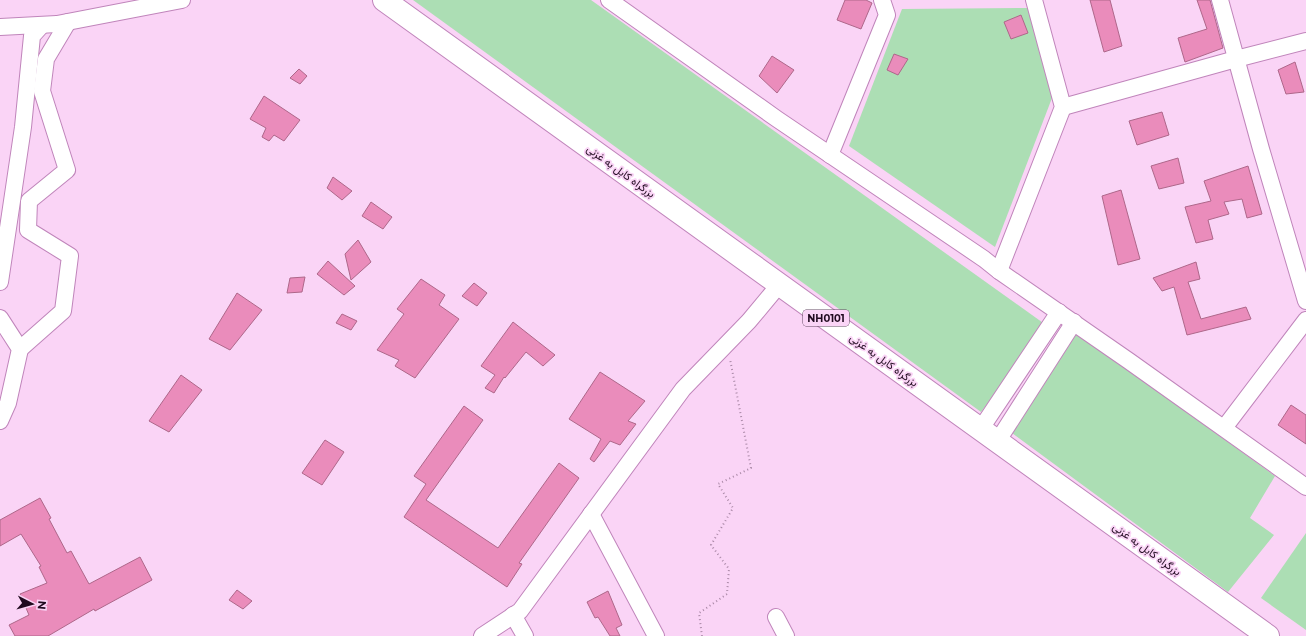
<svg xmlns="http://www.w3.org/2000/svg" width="1306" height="636" font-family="Montserrat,Vazirmatn,sans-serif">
	<rect width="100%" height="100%" fill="#fad4f6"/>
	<!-- green -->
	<g fill="#acdeb4">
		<path d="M413,0H591L1046,325L981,412Z"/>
		<path d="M1029,8L1052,98L995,247L849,146L902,9Z"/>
		<path d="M1077,333L1275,476L1250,518L1274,535L1228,592L1012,433Z"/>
		<path d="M1306,533V630L1261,598Z"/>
	</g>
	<!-- building -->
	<g fill="#ea8cbb" stroke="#ae678a">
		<path d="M845,0H866L872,3L861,29L837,20Z"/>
		<path d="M1090,0H1110L1122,46L1104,52Z"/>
		<path d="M1197,0H1210L1223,48L1185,62L1178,38L1207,29Z"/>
		<path d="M1021,15L1028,33L1011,39L1004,22Z"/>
		<path d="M894,54L908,59L898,75L887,70Z"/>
		<path d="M772,56L794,70L777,93L759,76Z"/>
		<path d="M1295,62L1304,92L1286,94L1278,70Z"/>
		<path d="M299,69L307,76L300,84L290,78Z"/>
		<path d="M264,96L300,120L284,141L274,135L269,141L262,137L266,128L250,119Z"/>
		<path d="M1162,112L1169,135L1137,145L1129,121Z"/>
		<path d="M1178,158L1184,183L1159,189L1151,166Z"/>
		<path d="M1248,166L1262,214L1247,218L1242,199L1224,202L1229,214L1208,220L1213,239L1196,243L1185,207L1211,201L1204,181Z"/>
		<path d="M333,177L352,191L342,200L327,188Z"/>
		<path d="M1121,190L1140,259L1118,265L1102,196Z"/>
		<path d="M371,202L392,217L383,229L362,216Z"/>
		<path d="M358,240L371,262L351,280L345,254Z"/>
		<path d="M328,261L355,286L344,295L317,274Z"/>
		<path d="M1196,262L1200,279L1188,282L1201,319L1246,307L1251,319L1187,335L1174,287L1162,291L1153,278Z"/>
		<path d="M305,277L302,292L287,293L290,278Z"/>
		<path d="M421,279L445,295L439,305L459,319L415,378L395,366L399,360L377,350L404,314L397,309Z"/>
		<path d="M474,283L487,293L477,306L462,296Z"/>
		<path d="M237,293L262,310L230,350L209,339Z"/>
		<path d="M342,314L357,321L351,330L336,323Z"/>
		<path d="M513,322L555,355L543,366L526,352L505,378L504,377L494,393L485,388L495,375L481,366Z"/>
		<path d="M600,372L645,401L628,421L636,424L620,445L610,441L594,462L590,459L601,439L569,419Z"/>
		<path d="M181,375L202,390L169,432L149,421Z"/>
		<path d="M1291,405L1306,415V444L1278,425Z"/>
		<path d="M464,406L483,420L426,500L498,548L559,463L579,478L519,563L522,564L507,587L404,517L426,484L414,476Z"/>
		<path d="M325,440L344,452L322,485L302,473Z"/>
		<path d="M40,498L51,518L49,519L67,553L71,551L89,584L140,557L152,580L95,611L94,609L48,636H15L9,625L29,615L20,594L47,583L39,567L41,566L21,534L0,546V520Z"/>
		<path d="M237,590L252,601L243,609L229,600Z"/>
		<path d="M608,591L622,625L616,628L620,636H610L598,617L595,618L587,602Z"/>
	</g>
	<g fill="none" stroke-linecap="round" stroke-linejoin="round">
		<defs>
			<g id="minor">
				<path d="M609,0L777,119L984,259L999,271L1129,361L1306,487"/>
				<path d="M1220,0L1261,149L1306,301"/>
				<path d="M0,27L57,24L182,0"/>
				<path d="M1063,107L1236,59L1306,41"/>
				<path d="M830,155L887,15L882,0"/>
				<path d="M999,271L1063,107L1034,0"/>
				<path d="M0,282L23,127L32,36L42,25"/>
				<path d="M0,318L20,349L8,403L0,421"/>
				<path d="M20,349L63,311L70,256L28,230L29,201L67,170L42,91L46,59L68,22"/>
				<path d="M1224,428L1306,320"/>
				<path d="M980,430L1059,312"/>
				<path d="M997,442L1074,322"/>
				<path d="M591,514L656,636"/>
				<path d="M513,615L525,636"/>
				<path d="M776,617L786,636"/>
				<path d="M482,636L520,611L683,389L749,321L779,285"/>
			</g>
			<path id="highway" d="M384,0L1268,636"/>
		</defs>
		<!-- minor casing -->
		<use href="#minor" stroke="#c085bb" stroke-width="18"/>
		<!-- highway casing -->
		<use href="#highway" stroke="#c085bb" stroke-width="24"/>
		<!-- path -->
		<path stroke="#ab8aa8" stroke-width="2" stroke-dasharray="1 3" stroke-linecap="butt" d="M702,636L699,613L727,594L729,569L711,545L733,508L718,484L751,468L730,359"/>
		<!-- minor -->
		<use href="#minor" stroke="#fff" stroke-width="16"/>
		<!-- highway -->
		<use href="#highway" stroke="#fff" stroke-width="22"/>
	</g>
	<g text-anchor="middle" stroke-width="3.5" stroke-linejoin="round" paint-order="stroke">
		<!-- shield labels -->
		<rect fill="#fad4f6" stroke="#614760" stroke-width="1" x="803" y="310" width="46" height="16" rx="3"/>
		<g font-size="10" font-weight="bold" fill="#200a1f">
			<text x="826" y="322">NH0101</text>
		</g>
		<!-- street labels -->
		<g font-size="11" fill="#200a1f" stroke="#fad4f6">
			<text transform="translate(621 171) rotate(36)" y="4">بزرگراه کابل به غزنی</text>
			<text transform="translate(884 360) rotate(36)" y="4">بزرگراه کابل به غزنی</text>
			<text transform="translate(1147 549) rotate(36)" y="4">بزرگراه کابل به غزنی</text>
		</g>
	</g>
	<!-- north arrow -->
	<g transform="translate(32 604) rotate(96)" stroke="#fad4f6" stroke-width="3" paint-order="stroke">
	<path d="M0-3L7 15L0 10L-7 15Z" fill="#200a1f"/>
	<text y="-6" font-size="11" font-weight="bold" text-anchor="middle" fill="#200a1f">N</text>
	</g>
</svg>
